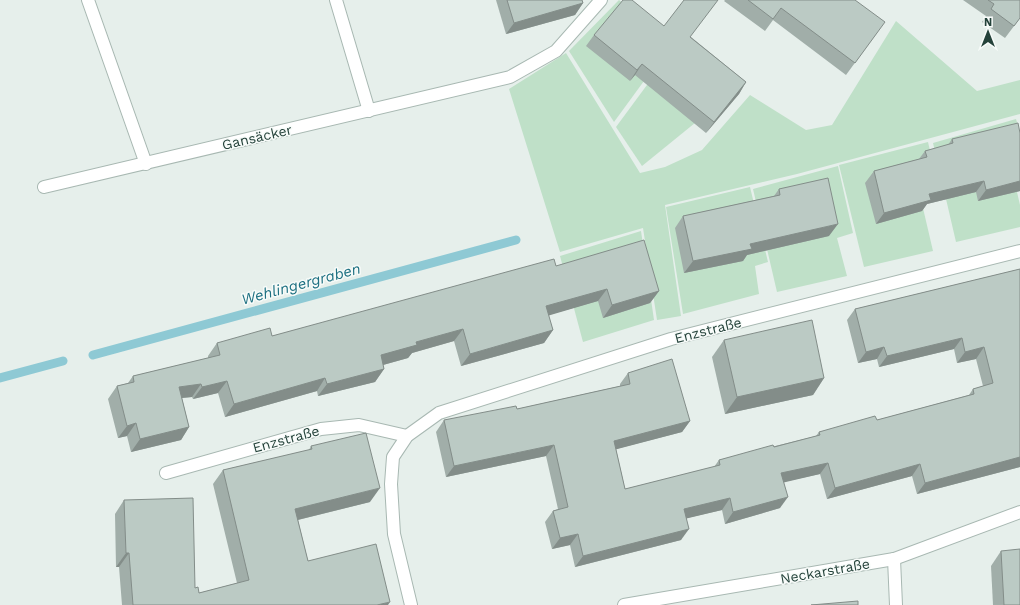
<svg xmlns="http://www.w3.org/2000/svg" width="1020" height="605" font-family="'Work Sans',sans-serif">
	<rect width="100%" height="100%" fill="#e6efeb"/>
	<!-- green -->
	<g fill="#bfe0c8">
		<path d="M619,0L671,44L614,122L569,51Z"/>
		<path d="M896,21L977,91L1020,80V114L797,174L665,205L681,316L657,320L643,228L560,252L509,89L566,53L640,173L665,167L702,150L750,95L806,130L832,125Z"/>
		<path d="M675,47L738,88L642,166L616,127Z"/>
		<path d="M1016,119L1020,133V163L1011,166L1020,205V227L956,242L933,143Z"/>
		<path d="M928,142L938,185L919,191L933,251L864,267L839,165Z"/>
		<path d="M838,166L853,233L837,238L847,276L777,292L753,189Z"/>
		<path d="M750,187L768,262L755,266L759,294L683,314L666,207Z"/>
		<path d="M641,231L654,320L583,342L560,256Z"/>
	</g>
	<g fill="none" stroke-linecap="round" stroke-linejoin="round">
		<!-- stream -->
		<g stroke="#8ec9d4" stroke-width="9">
			<path d="M93,355L516,240"/>
			<path d="M0,378L63,361"/>
		</g>
		<defs>
			<g id="minor">
				<path d="M88,0L146,164"/>
				<path d="M336,0L369,111"/>
				<path d="M44,187L510,77L556,51L601,0"/>
				<path d="M166,473L321,429L359,425L407,436"/>
				<path d="M894,559L896,605"/>
				<path d="M411,605L394,534L391,484L393,457L407,436L439,413L671,339L1020,251"/>
				<path d="M624,605L894,559L1020,512"/>
			</g>
		</defs>
		<!-- minor casing -->
		<use href="#minor" stroke="#a8b8b2" stroke-width="14"/>
		<!-- minor -->
		<use href="#minor" stroke="#fff" stroke-width="12"/>
	</g>
	<!-- wall -->
	<g fill="#a1aea9">
		<path d="M496,0H582L583,3L575,15L506,34Z"/>
		<path d="M725,0H855L876,34L846,75L773,20L765,31L724,1Z"/>
		<path d="M963,0H1020V18L1005,38L982,22L986,16Z"/>
		<path d="M664,26L691,37L746,82L739,94L706,133L635,75L630,81L586,46L594,35Z"/>
		<path d="M1020,133V191L978,201L976,192L927,204L922,211L876,224L865,183L874,171L919,159L925,151L948,145L952,139Z"/>
		<path d="M779,189L829,236L747,255L743,261L684,273L675,228L683,216L774,196Z"/>
		<path d="M556,266L659,291L650,303L603,318L598,301L548,315L553,330L544,343L461,366L454,341L412,353L408,358L383,365L384,369L375,382L318,396L317,391L225,417L218,393L193,399L192,397L182,398L189,427L181,440L131,452L127,436L118,438L108,399L117,386L128,383L133,376L208,358V356L217,343L272,336Z"/>
		<path d="M1020,269V467L917,494L912,476L827,499L820,474L783,482L780,508L725,524L722,510L687,518L681,540L575,567L570,545L552,549L545,522L553,511L558,509L546,456L446,477L436,432L444,420L517,409L620,386V384L628,373L690,421L682,432L616,449L625,489L714,467L719,460L816,436L819,432L877,420L969,395L973,389L983,386L976,359L957,363L954,349L879,367L877,359L858,363L847,320L855,309Z"/>
		<path d="M724,340L824,378L813,395L725,414L712,357Z"/>
		<path d="M311,446L370,502L298,520L308,561L388,605H122L119,567H116L115,514L124,500L199,593L237,583L213,484L223,470L309,450Z"/>
		<path d="M1001,551L1020,605H993L991,566Z"/>
	</g>
	<!-- shaded-wall -->
	<g fill="#838d89">
		<path d="M583,3L575,15L506,34L514,23Z"/>
		<path d="M642,64L635,75L630,81L637,70Z"/>
		<path d="M746,82L739,94L706,133L714,122Z"/>
		<path d="M984,181L976,192L927,204L922,211L876,224L884,213L929,194Z"/>
		<path d="M1020,181V191L978,201L986,190Z"/>
		<path d="M838,224L829,236L747,255L743,261L684,273L693,261L750,244Z"/>
		<path d="M607,289L598,301L537,319L546,306Z"/>
		<path d="M659,291L650,303L603,318L612,305Z"/>
		<path d="M463,329L454,341L412,353L408,358L372,368L381,355L416,342Z"/>
		<path d="M553,330L544,343L461,366L470,354Z"/>
		<path d="M962,338L954,349L879,367L887,356Z"/>
		<path d="M884,347L877,359L858,363L866,352Z"/>
		<path d="M984,347L976,359L957,363L965,352Z"/>
		<path d="M384,369L375,382L318,396L327,384Z"/>
		<path d="M325,378L317,391L225,417L234,404Z"/>
		<path d="M824,378L813,395L725,414L737,397Z"/>
		<path d="M227,381L218,393L193,399L202,387Z"/>
		<path d="M201,384L192,397L170,399L179,387Z"/>
		<path d="M690,421L682,432L606,452L614,441Z"/>
		<path d="M136,423L127,436L118,438L127,426Z"/>
		<path d="M189,427L181,440L131,452L140,439Z"/>
		<path d="M554,445L546,456L446,477L454,466Z"/>
		<path d="M1020,457V467L917,494L925,483Z"/>
		<path d="M828,463L820,474L773,485L781,473Z"/>
		<path d="M920,464L912,476L827,499L835,488Z"/>
		<path d="M380,488L370,502L285,523L295,509Z"/>
		<path d="M788,497L780,508L725,524L733,512Z"/>
		<path d="M730,498L722,510L676,521L684,509Z"/>
		<path d="M689,529L681,540L575,567L583,556Z"/>
		<path d="M578,534L570,545L552,549L560,538Z"/>
		<path d="M126,553H129L119,567H116Z"/>
		<path d="M390,602L388,605H377Z"/>
	</g>
	<!-- building -->
	<g fill="#bbcac4" stroke="#838d89">
		<path d="M507,0H582L583,3L514,23Z"/>
		<path d="M623,0H632L664,26L684,0H718L690,37L746,82L714,122L642,64L637,70L594,35Z"/>
		<path d="M748,0H855L885,22L855,63L781,8L773,19Z"/>
		<path d="M988,0H1020V18L1014,26L991,9L994,4Z"/>
		<path d="M1018,123L1020,133V181L986,190L984,181L929,194L931,200L884,213L874,171L927,157L925,151L953,143L952,139Z"/>
		<path d="M828,178L838,224L750,244L752,249L693,261L683,216L780,195L779,189Z"/>
		<path d="M644,240L659,291L612,305L607,289L546,306L553,330L470,354L463,329L416,342L417,345L381,355L384,369L327,384L325,378L234,404L227,381L202,387L201,384L179,387L189,427L140,439L136,423L127,426L117,386L134,382L133,376L220,355L217,343L270,328L272,336L554,259L556,266Z"/>
		<path d="M1020,269V457L925,483L920,464L835,488L828,463L781,473L788,497L733,512L730,498L684,509L689,529L583,556L578,534L560,538L553,511L568,507L554,445L454,466L444,420L516,406L517,409L630,384L628,373L672,359L690,421L614,441L625,489L720,465L719,460L773,445L774,447L820,435L819,432L875,416L877,420L974,394L973,389L993,383L984,347L965,352L962,338L887,356L884,347L866,352L855,309Z"/>
		<path d="M812,320L824,378L737,397L724,340Z"/>
		<path d="M366,433L380,488L295,509L308,561L376,544L390,602L377,605H133L129,553H126L124,500L193,498L195,588L198,587L199,593L249,580L223,470L312,449L311,446Z"/>
		<path d="M1020,549V605H1004L1001,551Z"/>
		<path d="M858,601V605H811Z"/>
	</g>
	<g text-anchor="middle" stroke-width="3" stroke-linejoin="round" paint-order="stroke">
		<!-- street labels -->
		<g font-size="14" fill="#24423a" stroke="#f7fbf9">
			<text transform="translate(257 137) rotate(-13)" y="5">Gansäcker</text>
			<text transform="translate(708 330) rotate(-14)" y="5">Enzstraße</text>
			<text transform="translate(286 439) rotate(-15)" y="5">Enzstraße</text>
			<text transform="translate(825 571) rotate(-10)" y="5">Neckarstraße</text>
		</g>
		<!-- water labels -->
		<g font-size="15" font-style="italic" fill="#1c6f80" stroke="#f7fbf9">
			<text transform="translate(301 284) rotate(-15)" y="5">Wehlingergraben</text>
		</g>
	</g>
	<!-- north arrow -->
	<g transform="translate(988 32)" stroke="#f7fbf9" stroke-width="3" paint-order="stroke">
	<path d="M0-3L7 15L0 10L-7 15Z" fill="#24423a"/>
	<text y="-6" font-size="11" font-weight="bold" text-anchor="middle" fill="#24423a">N</text>
	</g>
</svg>
